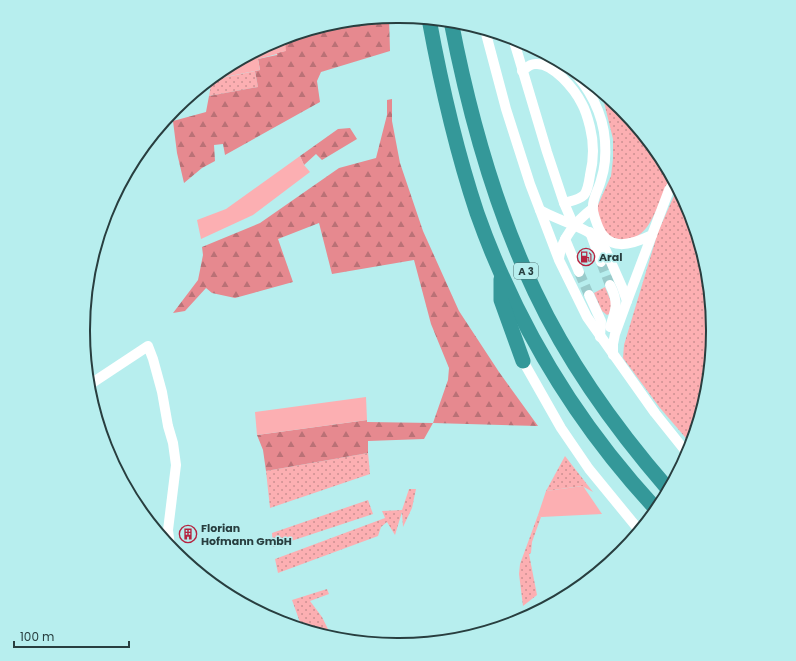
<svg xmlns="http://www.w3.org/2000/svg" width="796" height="661" font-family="Poppins,sans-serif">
	<defs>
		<pattern id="grass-dots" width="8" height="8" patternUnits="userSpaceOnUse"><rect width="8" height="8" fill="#fcafb2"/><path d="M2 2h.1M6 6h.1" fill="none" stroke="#cc9092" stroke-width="1.8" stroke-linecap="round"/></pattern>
		<pattern id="forest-firs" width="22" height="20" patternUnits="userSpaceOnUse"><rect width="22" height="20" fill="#e6898f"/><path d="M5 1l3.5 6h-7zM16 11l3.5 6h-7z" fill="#ba7176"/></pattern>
	</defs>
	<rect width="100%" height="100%" fill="#b7eeee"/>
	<!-- grass -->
	<g fill="url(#grass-dots)">
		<path d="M255,71L258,87L209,96L212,80Z"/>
		<path d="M602,94L621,108L660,156L671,178C655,204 651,253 608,236L601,225L597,207L611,176L613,159V139Z"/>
		<path d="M677,189L689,210L706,269L712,331L706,392L691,444L660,408L623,358L624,345L658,232Z"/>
		<path d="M605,287L612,304L609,314L607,315L602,311L594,293Z"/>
		<path d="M368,453L370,474L270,508L266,471Z"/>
		<path d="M565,456L593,492L582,486L546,491Z"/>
		<path d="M409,489H416L412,508L403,527L402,512L395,535L387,522L381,527L378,536L278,573L275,559L385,518L382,511L402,510Z"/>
		<path d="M368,500L373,514L273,547L272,533Z"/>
		<path d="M538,515L541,517L532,542L531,553L529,554L537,595L523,606L519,574L520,564Z"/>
		<path d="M327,589L329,594L310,601L322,617L329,631L336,639L302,628L292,600Z"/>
	</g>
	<!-- forest -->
	<g fill="url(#forest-firs)">
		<path d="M389,17L390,51L321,72L317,81L320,102L225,155L223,144L214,145L215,161L202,168L184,183L177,153L173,121L206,112L209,96L258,87L255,71L260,70L258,59L277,55V53L285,51V38L364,19Z"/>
		<path d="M392,99V121L400,163L423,231L459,311L499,372L538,426L433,423L424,439L368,441V453L266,471L263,450L257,435L367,420V422L433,423L448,380L449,368L431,324L414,260L332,274L319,223L278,239L293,282L235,298L212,293L206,288L185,311L173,313L198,280L203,255L202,247L260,223L339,168L376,158L387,115V100Z"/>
		<path d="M350,128L357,139L322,160L316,154L304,165L300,156L338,129Z"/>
	</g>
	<!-- garden -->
	<g fill="#fcafb2">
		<path d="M285,38L286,51L277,53V54L258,59L260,70L215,79L216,75L223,69L278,40Z"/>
		<path d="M300,156L304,165L310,172L253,215L201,239L197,220L226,209Z"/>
		<path d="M366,397L367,420L257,435L255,412Z"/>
		<path d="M583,486L602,514L541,517L538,515L546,491Z"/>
	</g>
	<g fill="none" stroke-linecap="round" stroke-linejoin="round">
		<!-- minor-tunnel -->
		<g stroke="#9acbcb" stroke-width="10" stroke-dasharray="10 5" stroke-linecap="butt">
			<path d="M601,262L610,285"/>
			<path d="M579,272L589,295"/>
		</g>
		<!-- minor -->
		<g stroke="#fff" stroke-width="10">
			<path d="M485,30L506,109L530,184L559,260L587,317L655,413L687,453"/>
			<path d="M513,38L547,152L564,203L574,226"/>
			<path d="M570,68C589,87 603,113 605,141C606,154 605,168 601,180C599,189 593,197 593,206C592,212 595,218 597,224C607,253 631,245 652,235"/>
			<path d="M522,71C526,68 530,64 535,64C553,62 575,90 582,104C586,111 588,119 590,127C594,143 594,159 590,175C589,182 588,190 584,195C579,200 570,201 564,203"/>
			<path d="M540,210C558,221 591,228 603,244L622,287L627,301"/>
			<path d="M590,232L601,262"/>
			<path d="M565,239L579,272"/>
			<path d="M559,259C561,239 576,221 592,209"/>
			<path d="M589,295L601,321L600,337"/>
			<path d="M610,327C616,310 619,302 610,285"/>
			<path d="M613,355V344L615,334L627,301L669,190L674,183"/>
			<path d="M523,361L561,428L589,469L639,530"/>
			<path d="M89,385L148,346L153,359L162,392L168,426L173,443L176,465L168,530L170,546"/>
		</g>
		<!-- highway -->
		<g stroke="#349899" stroke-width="15">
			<path d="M429,19C441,84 456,150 477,213C516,323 577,424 656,509"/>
			<path d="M451,21C469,114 494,206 535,292C569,364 616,429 668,489"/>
			<path d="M501,279V300L523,361"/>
		</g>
	</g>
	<!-- icons -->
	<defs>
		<symbol id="fuel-ring" viewBox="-11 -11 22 22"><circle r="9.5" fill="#b7eeee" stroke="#b5233f" stroke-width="1.5"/><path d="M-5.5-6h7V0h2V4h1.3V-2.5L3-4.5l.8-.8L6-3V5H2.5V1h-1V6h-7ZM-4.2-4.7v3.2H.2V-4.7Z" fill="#b5233f"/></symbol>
		<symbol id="building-ring" viewBox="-11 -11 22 22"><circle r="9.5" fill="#b7eeee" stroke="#b5233f" stroke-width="1.5"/><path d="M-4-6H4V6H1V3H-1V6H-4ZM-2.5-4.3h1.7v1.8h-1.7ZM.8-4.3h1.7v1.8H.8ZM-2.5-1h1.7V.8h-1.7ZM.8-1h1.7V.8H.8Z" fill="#b5233f"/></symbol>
	</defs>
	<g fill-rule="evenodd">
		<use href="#fuel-ring" x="576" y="247" width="20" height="20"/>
		<use href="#building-ring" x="178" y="524" width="20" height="20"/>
	</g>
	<g text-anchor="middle" stroke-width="3" stroke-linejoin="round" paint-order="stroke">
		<!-- shield labels -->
		<rect fill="#b7eeee" stroke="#537374" stroke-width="1" x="514" y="263" width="24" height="16" rx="3"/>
		<g font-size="10" font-weight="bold" fill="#283e3f">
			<text x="526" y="275">A 3</text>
		</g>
		<!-- poi labels -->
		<g font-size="11" font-weight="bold" fill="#283e3f" stroke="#b7eeee" text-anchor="start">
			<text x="599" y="261">Aral</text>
			<text x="201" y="532">Florian<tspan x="201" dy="13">Hofmann GmbH</tspan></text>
		</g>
	</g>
	<!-- crop -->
	<path d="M0 0H796V661H0ZM397 23H399A307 307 0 0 1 706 330V331A307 307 0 0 1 399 638H397A307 307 0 0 1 90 331V330A307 307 0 0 1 397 23Z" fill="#b7eeee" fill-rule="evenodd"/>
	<path fill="none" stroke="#283e3f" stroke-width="2" d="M397 23H399A307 307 0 0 1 706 330V331A307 307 0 0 1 399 638H397A307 307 0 0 1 90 331V330A307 307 0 0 1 397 23Z"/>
	<!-- scale -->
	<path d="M14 641v6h115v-6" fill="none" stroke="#283e3f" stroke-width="2"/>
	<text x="20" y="641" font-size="12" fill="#283e3f" stroke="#b7eeee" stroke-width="3" paint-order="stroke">100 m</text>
</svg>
